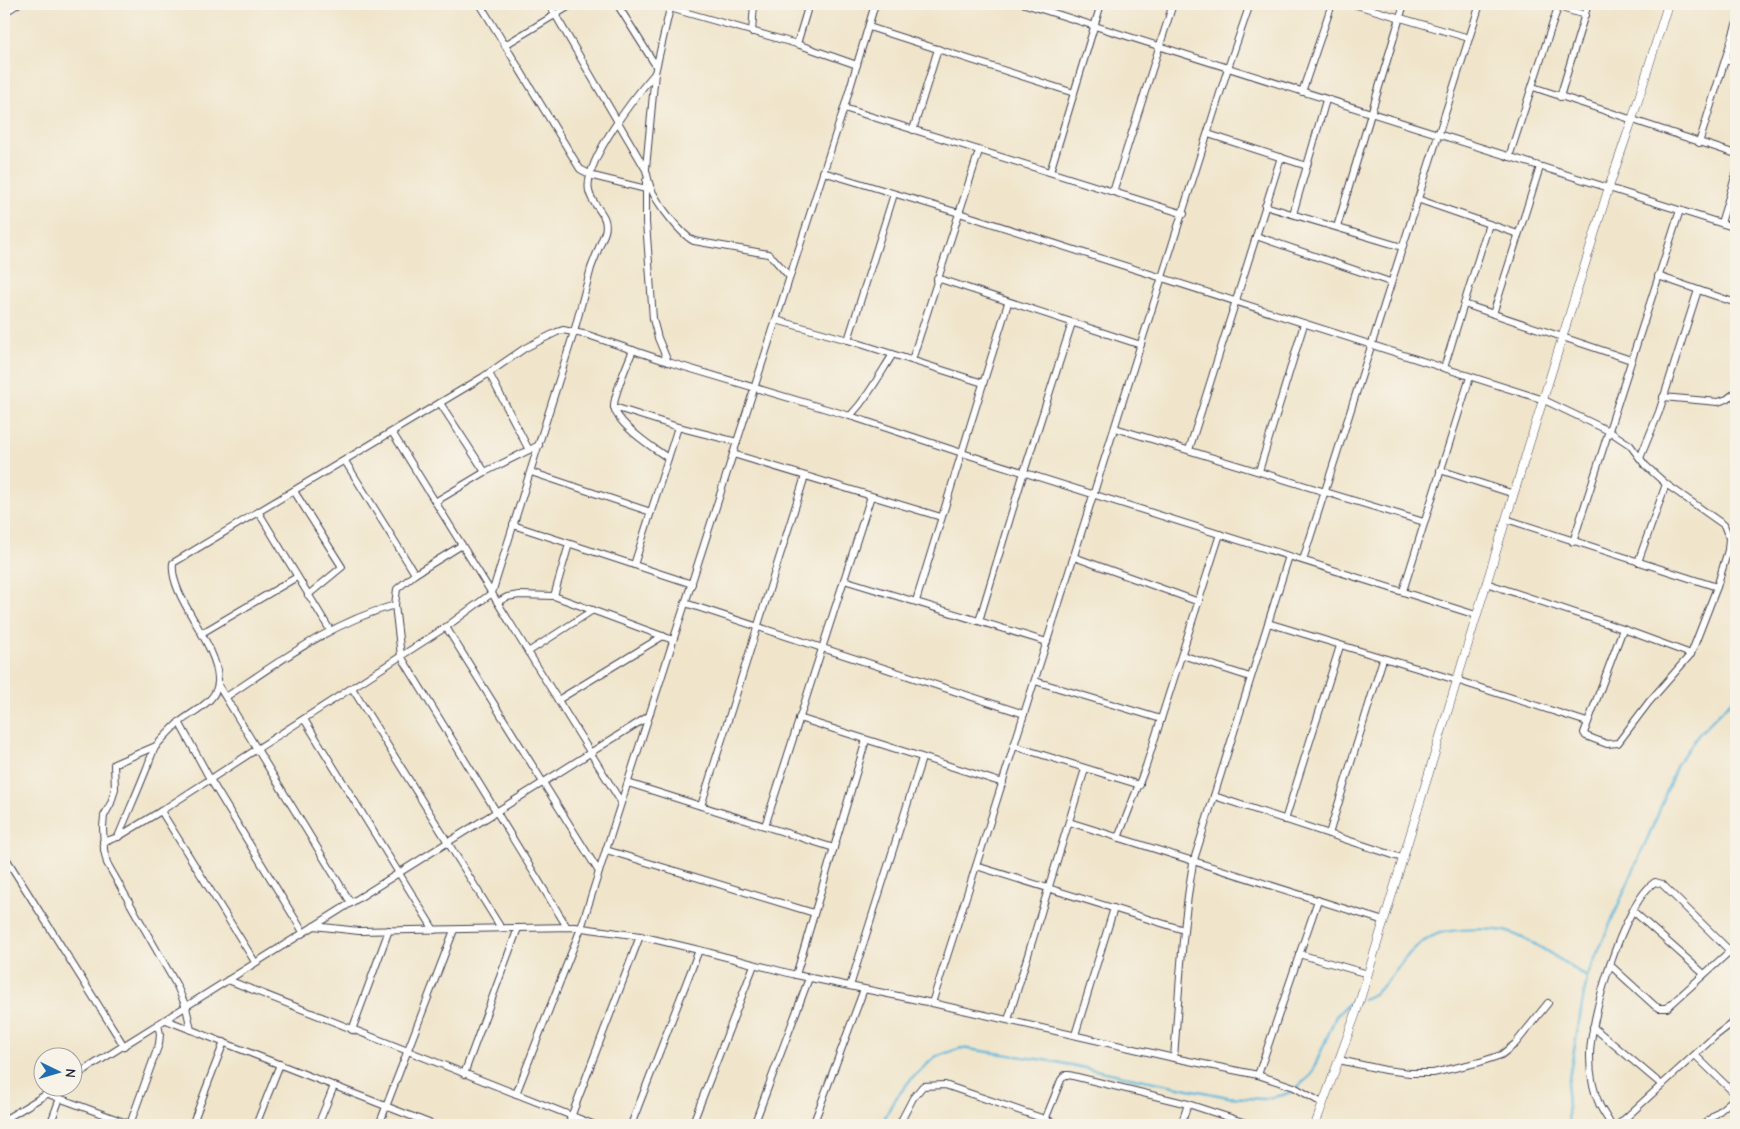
<svg xmlns="http://www.w3.org/2000/svg" width="1740" height="1129" font-family="'Comic Neue',sans-serif">
	<rect width="100%" height="100%" fill="#f7f3e8"/>
	<filter id="ink" filterUnits="userSpaceOnUse"><feTurbulence type="fractalNoise" baseFrequency=".02" numOctaves="2"/><feDisplacementMap in="SourceGraphic" scale="10" xChannelSelector="R" yChannelSelector="G"/><feConvolveMatrix kernelMatrix="1 2 1 2 8 2 1 2 1" color-interpolation-filters="sRGB"/></filter>
	<filter id="wash" filterUnits="userSpaceOnUse"><feTurbulence type="fractalNoise" baseFrequency=".0096" numOctaves="4" result="noise"/><feDisplacementMap in="SourceGraphic" scale="20" xChannelSelector="R" yChannelSelector="G"/><feGaussianBlur stdDeviation="1.12" result="paint"/><feColorMatrix in="noise" values="0 0 0 0 0 0 0 0 0 0 0 0 0 0 0 0 0 1.4 0 .05"/><feComposite in="paint" operator="in"/></filter>
	<g filter="url(#wash)">
		<rect width="100%" height="100%" fill="#f0e5cb"/>
		<g fill="none" stroke-linecap="round" stroke-linejoin="round">
			<!-- stream -->
			<g stroke="#5fb7dc" stroke-width="2.5">
				<path d="M1363,999C1384,993 1396,967 1411,952C1417,945 1431,936 1440,933C1456,929 1487,928 1504,931C1527,936 1566,964 1587,977"/>
				<path d="M881,1125L893,1102L911,1079L935,1057L961,1048L1051,1061L1228,1097L1263,1099L1283,1095L1293,1091L1311,1075L1336,1016L1349,1003L1357,1000"/>
				<path d="M1569,1125L1567,1090L1587,977L1658,814L1677,764L1699,734L1736,696"/>
			</g>
		</g>
	</g>
	<g filter="url(#ink)">
		<g fill="none" stroke-linecap="round" stroke-linejoin="round">
			<defs>
				<g id="minor">
					<path d="M480,4L580,169L593,176L646,189"/>
					<path d="M549,4L646,170C648,178 649,186 653,193C660,206 681,235 694,241L768,254L773,258L789,276"/>
					<path d="M617,4L656,66"/>
					<path d="M809,4L797,44L857,65"/>
					<path d="M1025,4L1736,228"/>
					<path d="M1353,4L1469,38"/>
					<path d="M1548,4L1585,15"/>
					<path d="M670,8L797,44"/>
					<path d="M4,13L18,4"/>
					<path d="M869,27L1074,93"/>
					<path d="M752,32L754,4"/>
					<path d="M505,45L573,4"/>
					<path d="M1725,60L1736,63"/>
					<path d="M1533,87L1736,154"/>
					<path d="M1302,92L1332,4"/>
					<path d="M1560,97L1588,4"/>
					<path d="M844,108L1184,214"/>
					<path d="M913,130L938,49"/>
					<path d="M1208,134L1307,166"/>
					<path d="M1699,143L1736,25"/>
					<path d="M1509,157L1558,7"/>
					<path d="M646,168L655,73L671,4"/>
					<path d="M823,172L959,213L1544,400L1609,431L1630,445L1645,465L1666,484L1724,525L1729,538L1728,550L1717,587L1691,654L1649,702L1618,743L1607,744L1586,736L1584,733L1623,629"/>
					<path d="M1050,172L1101,4"/>
					<path d="M646,181V222L653,319L658,338L668,362"/>
					<path d="M1113,192L1173,4"/>
					<path d="M1417,199L1518,234"/>
					<path d="M1265,206L1402,247"/>
					<path d="M1293,214L1326,100"/>
					<path d="M1721,223L1736,174"/>
					<path d="M1337,227L1404,4"/>
					<path d="M1256,236L1390,282"/>
					<path d="M1658,276L1736,303"/>
					<path d="M937,278L1141,345"/>
					<path d="M1464,304L1631,360"/>
					<path d="M1493,314L1540,167"/>
					<path d="M776,320L848,340L983,383"/>
					<path d="M848,340L894,194"/>
					<path d="M633,350C627,365 615,391 614,405C614,423 655,449 668,458"/>
					<path d="M912,360L979,151"/>
					<path d="M1444,368L1489,224"/>
					<path d="M489,373L529,450"/>
					<path d="M1663,397L1718,402L1727,399L1736,392"/>
					<path d="M440,403L485,472"/>
					<path d="M614,407L678,427L737,442"/>
					<path d="M850,416C868,397 879,376 893,354"/>
					<path d="M1115,428L1424,522"/>
					<path d="M392,432L621,802"/>
					<path d="M1189,450L1281,157"/>
					<path d="M733,454L941,517"/>
					<path d="M1640,458L1659,412L1698,290"/>
					<path d="M345,461L415,574"/>
					<path d="M1440,470L1514,494"/>
					<path d="M1259,471L1304,324"/>
					<path d="M531,472L651,512"/>
					<path d="M294,491L342,567L308,595"/>
					<path d="M435,502L485,472L539,445"/>
					<path d="M259,513L330,630"/>
					<path d="M1506,519L1717,587"/>
					<path d="M513,525L692,584"/>
					<path d="M1573,542L1680,210"/>
					<path d="M462,545L415,574L397,589L395,605L401,656L567,927"/>
					<path d="M1074,557L1199,602"/>
					<path d="M1303,560L1480,4"/>
					<path d="M1638,562L1666,484"/>
					<path d="M634,565L678,427"/>
					<path d="M844,580L1047,642"/>
					<path d="M1486,583L1623,629L1691,654"/>
					<path d="M1403,591L1470,377"/>
					<path d="M554,596L569,544"/>
					<path d="M916,601L1008,303"/>
					<path d="M498,602L507,597L519,595L554,596L673,640"/>
					<path d="M685,603L1024,714"/>
					<path d="M979,621L1024,472L1072,323"/>
					<path d="M1268,623L1456,680L1587,722"/>
					<path d="M446,627L599,872"/>
					<path d="M202,633L297,577"/>
					<path d="M528,652L593,610"/>
					<path d="M1182,655L1250,677"/>
					<path d="M1035,681L1161,719"/>
					<path d="M218,685L351,903"/>
					<path d="M352,688L501,928"/>
					<path d="M226,697C280,661 332,622 395,605"/>
					<path d="M558,700L663,636"/>
					<path d="M799,718L1003,783"/>
					<path d="M304,719L434,930"/>
					<path d="M179,722L210,779L303,932"/>
					<path d="M156,746L114,764L115,789L111,803L104,816L103,827L104,850L107,863L177,986L186,1007L191,1030"/>
					<path d="M1014,746L1140,785"/>
					<path d="M628,783L834,848"/>
					<path d="M1214,796L1402,858"/>
					<path d="M701,806L805,476"/>
					<path d="M161,811L255,962"/>
					<path d="M1285,820L1340,646"/>
					<path d="M1069,822L1384,921"/>
					<path d="M765,826L871,496"/>
					<path d="M1329,834L1383,659"/>
					<path d="M118,837C127,815 137,793 146,770C149,763 152,752 156,746C160,741 170,731 175,726C189,712 220,703 218,678C216,640 169,597 173,563L483,377L525,348L557,332L563,330L588,335L668,362L850,416L962,453L1476,615"/>
					<path d="M1118,838L1146,766L1220,534"/>
					<path d="M103,842L118,837L161,811L446,627L492,593L574,332L591,268L605,232C610,214 592,207 589,191C583,162 636,95 655,73"/>
					<path d="M606,850L814,913"/>
					<path d="M4,855L124,1046"/>
					<path d="M976,866L1184,930"/>
					<path d="M1633,911L1704,974"/>
					<path d="M314,926L359,931L575,927L640,936L699,950L796,975L932,1003L1174,1058L1258,1075L1294,1087L1322,1103"/>
					<path d="M1299,954L1368,974"/>
					<path d="M1610,965L1655,1006L1659,1008H1667L1730,951"/>
					<path d="M796,975L866,740"/>
					<path d="M228,980L595,1125"/>
					<path d="M850,986L922,758"/>
					<path d="M932,1003L976,866L1228,68L1250,4"/>
					<path d="M166,1020L434,1125"/>
					<path d="M1008,1020L1085,769"/>
					<path d="M1593,1027L1662,1085"/>
					<path d="M352,1030L389,930"/>
					<path d="M1075,1035L1114,908"/>
					<path d="M1695,1055L1736,1095"/>
					<path d="M1174,1058C1179,993 1182,927 1193,863L1289,556"/>
					<path d="M1339,1060L1385,1070L1410,1073H1433L1480,1062L1501,1055L1515,1044L1548,1003"/>
					<path d="M464,1074L518,928"/>
					<path d="M1258,1075L1318,900"/>
					<path d="M72,1078L649,716"/>
					<path d="M48,1094L132,1125"/>
					<path d="M516,1094L581,928L844,108L875,4"/>
					<path d="M4,1120L60,1086"/>
					<path d="M130,1124L159,1044L160,1034L158,1024"/>
					<path d="M50,1125L60,1098"/>
					<path d="M192,1125L224,1042"/>
					<path d="M256,1125L280,1064"/>
					<path d="M318,1125L334,1086"/>
					<path d="M379,1125L454,930"/>
					<path d="M568,1125L640,936"/>
					<path d="M631,1125L699,950"/>
					<path d="M692,1125L754,965"/>
					<path d="M754,1125L809,978"/>
					<path d="M813,1125L864,989"/>
					<path d="M899,1125L913,1098L923,1086L945,1085L1062,1125"/>
					<path d="M1043,1125L1061,1080L1065,1075H1069L1188,1104L1252,1125"/>
					<path d="M1181,1125L1188,1104"/>
					<path d="M1611,1125C1608,1119 1603,1112 1600,1106C1593,1091 1590,1073 1590,1057C1589,1021 1624,902 1655,882L1662,884L1736,957"/>
					<path d="M1618,1125L1714,1037L1736,1020"/>
					<path d="M1703,1125L1736,1097"/>
				</g>
				<path id="tertiary" d="M1315,1125L1356,1013L1506,519L1609,187L1632,120L1668,4"/>
			</defs>
			<!-- minor casing -->
			<use href="#minor" stroke="#413f51" stroke-width="8"/>
			<!-- tertiary casing -->
			<use href="#tertiary" stroke="#413f51" stroke-width="9"/>
			<!-- minor -->
			<use href="#minor" stroke="#fff" stroke-width="6"/>
			<!-- tertiary -->
			<use href="#tertiary" stroke="#fff" stroke-width="8"/>
		</g>
	</g>
	<!-- margin -->
	<rect width="1740" height="1129" fill="none" stroke="#f7f3e8" stroke-width="20"/>
	<!-- north arrow -->
	<g transform="translate(58 1072) rotate(95)"><circle r="24" fill="#f7f3e8" stroke="#a29fa3"/>
	<path d="M0-4L9 19L0 12L-9 19Z" fill="#1f6fb2"/>
	<text y="-8" font-size="14" font-weight="bold" text-anchor="middle" fill="#22223b">N</text>
	</g>
</svg>
